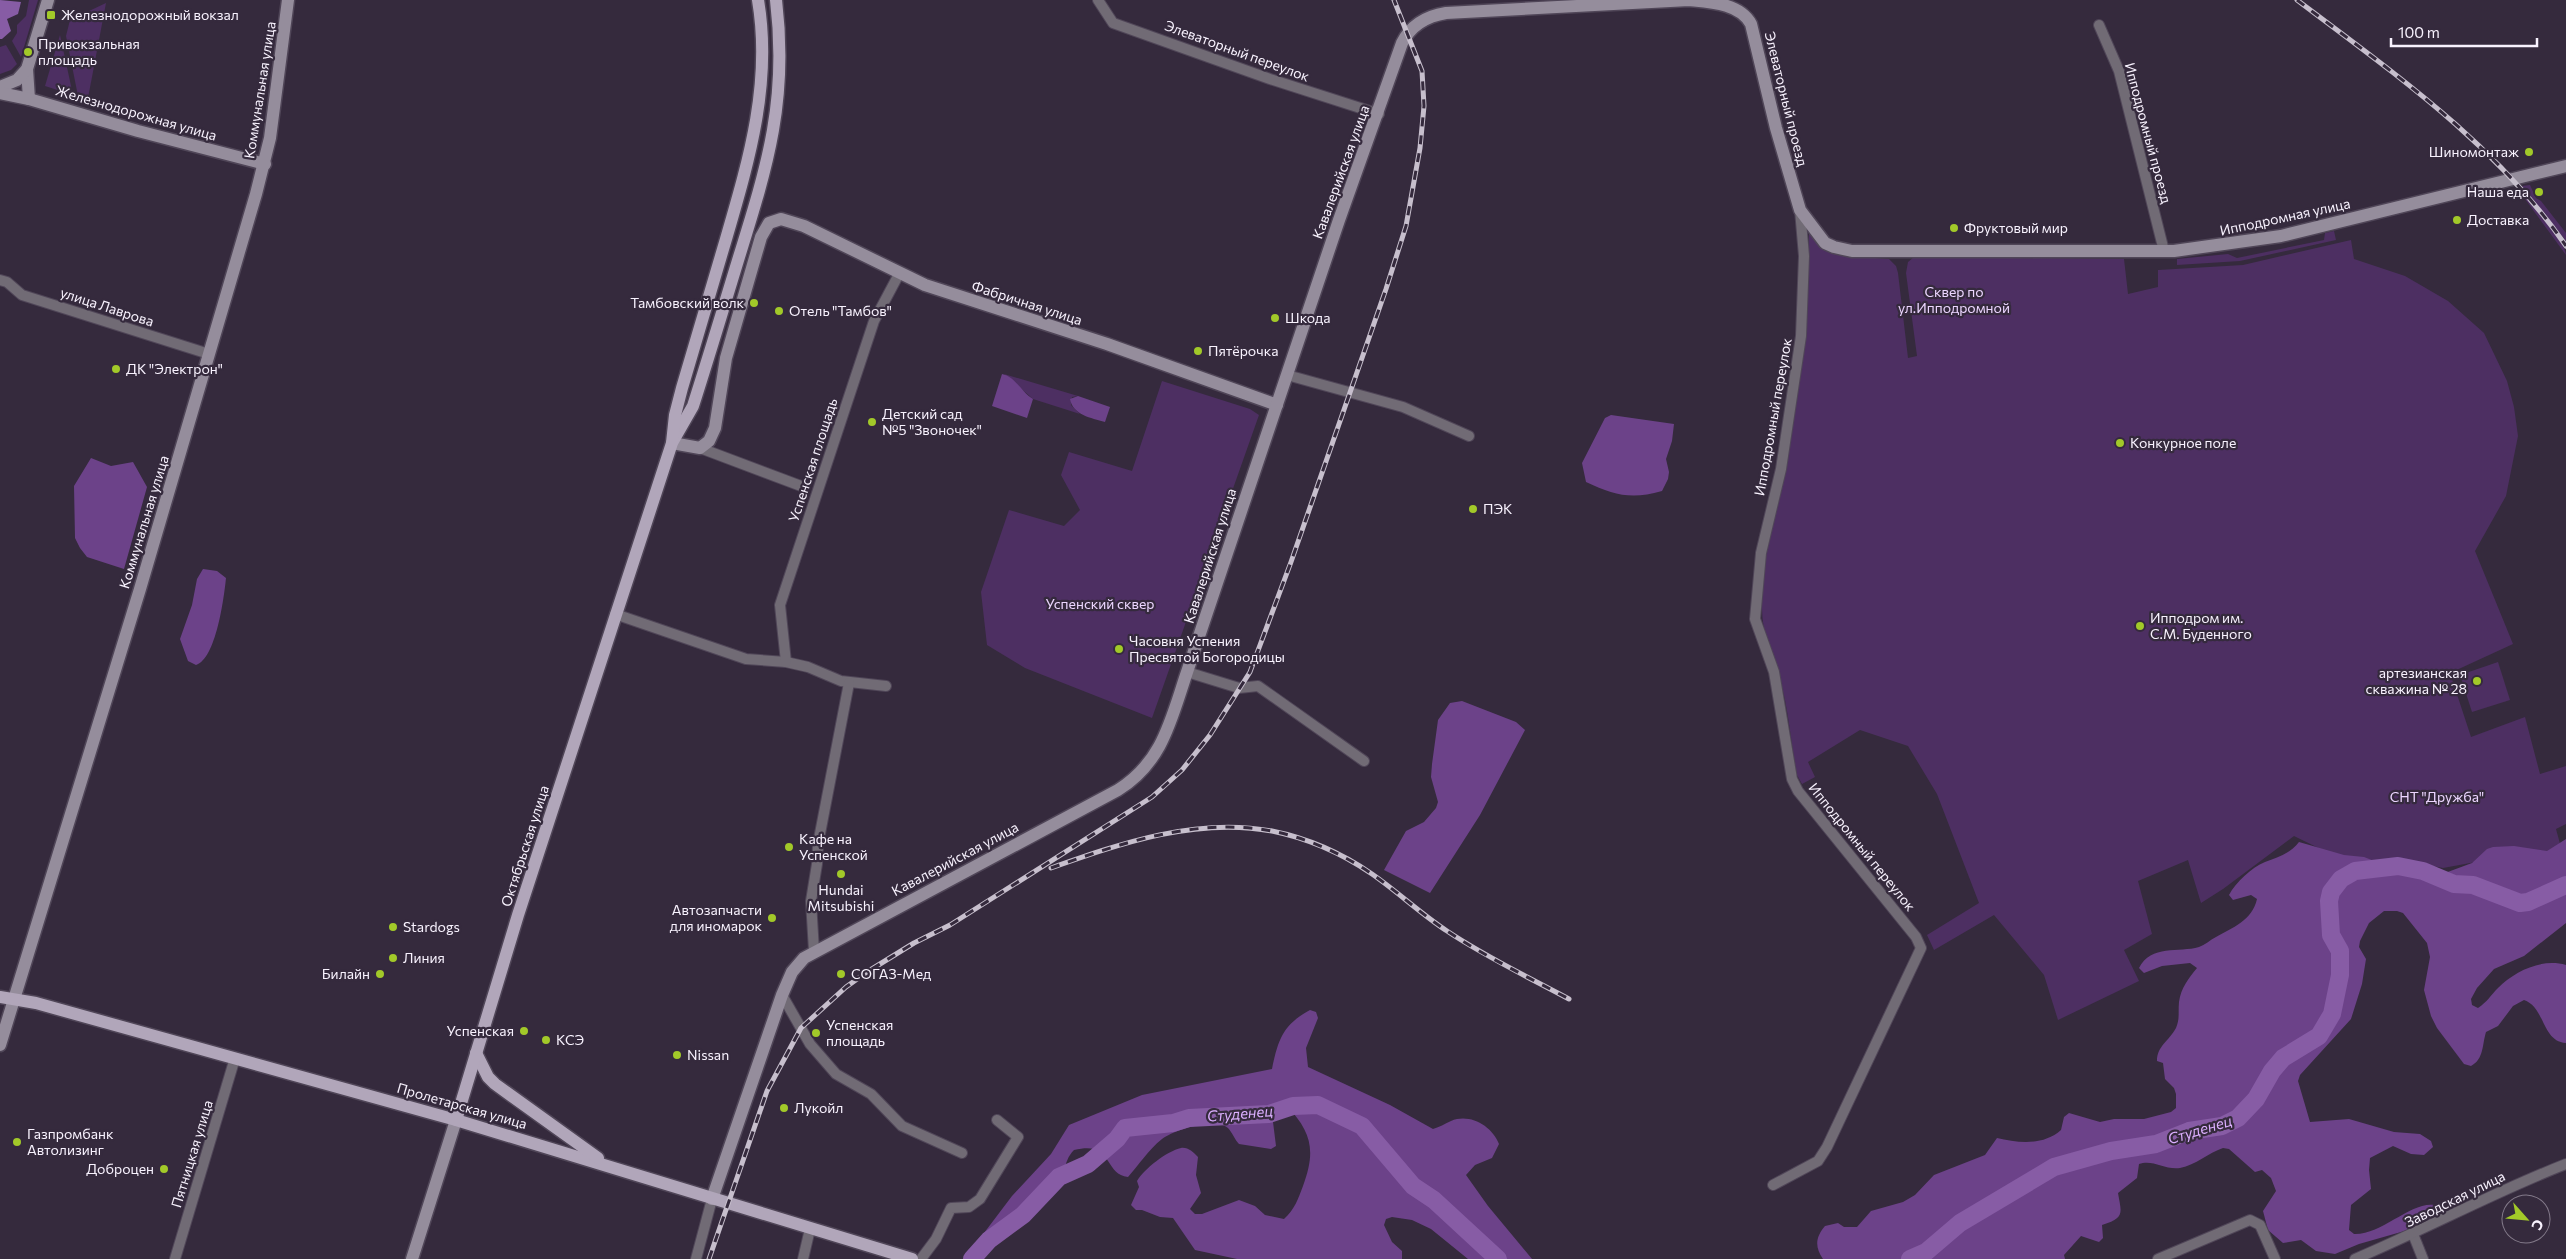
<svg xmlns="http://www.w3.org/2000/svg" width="2566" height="1259" font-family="Commissioner,sans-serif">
	<rect width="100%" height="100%" fill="#352a3d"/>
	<!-- green -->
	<g fill="#4d2f62">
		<path d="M29,0H38L21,57L12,41L17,33V25L26,16Z"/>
		<path d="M106,3L88,98L78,96L66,36L70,20Z"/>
		<path d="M60,35L73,95L45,86Z"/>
		<path d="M6,45L17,64L11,70L0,74V47Z"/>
		<path d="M2530,185L2536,198L2541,201L2566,233V241L2522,186Z"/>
		<path d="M2517,188H2519C2529,201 2566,242 2566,255Z"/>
		<path d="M2334,231L2336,240L2240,261L2177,265V259L2228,254L2237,258L2324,240L2325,233Z"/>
		<path d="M1809,233C1831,261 1856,256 1889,259L1896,266L1898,273L1908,358L1917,356L1906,273L1908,262L1914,257L2124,259L2128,294L2158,287V270L2243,265L2351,240L2354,259L2405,276L2448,301L2484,333L2507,381L2514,407L2518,436L2506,496L2475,551L2513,644L2450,673L2471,737L2525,717L2540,774L2566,766V824L2556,829L2565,862L2492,859L2443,868L2412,862L2343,860L2294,836L2223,889L2201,903L2188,860L2138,881L2152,934L2124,950L2139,981L2058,1020L2044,975L1994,915L1934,950L1927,935L1979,903L1937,794L1908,746L1860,730L1808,762L1815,777L1802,784L1797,775C1792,750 1790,725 1785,700C1779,670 1762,640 1762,609C1760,551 1780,493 1790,437C1803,369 1808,302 1809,233Z"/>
		<path d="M1004,374L1078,396L1072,397L1071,405L1080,414L1033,399Z"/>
		<path d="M1162,381L1250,409L1259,415L1152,718L1025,668L987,645L981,592L1009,510L1064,526L1080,510L1061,475L1069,452L1132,471Z"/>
		<path d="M2498,662L2510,700L2472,712L2460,675Z"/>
	</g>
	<!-- forest -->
	<g fill="#6c4289">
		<path d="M1002,374C1016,377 1021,392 1033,399L1027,418L992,406Z"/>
		<path d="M1078,396L1110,407L1105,422C1091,418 1073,415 1070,399Z"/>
		<path d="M1611,415L1674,424L1672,441L1666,459L1669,472L1668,479L1662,491C1631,500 1614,495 1586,482L1582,463L1605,418Z"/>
		<path d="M91,458L111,466L133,462L147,487L124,569L87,557L80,548L75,538L74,486Z"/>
		<path d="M203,569L217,571L226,578C224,598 216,659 196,665L188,661L180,639L192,605L197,579Z"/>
		<path d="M1462,701L1516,722L1525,730L1480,815L1430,893L1384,870L1406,831L1424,822L1436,808L1438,802L1431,777L1432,764L1438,720L1450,703Z"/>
		<path d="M2566,839V923L2524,956L2494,969L2477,988L2471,999L2472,1005L2478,1008C2487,1002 2491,995 2498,988C2515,971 2542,958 2566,965V1043C2542,1042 2545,1007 2524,1000L2513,1006L2498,1026L2486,1032C2482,1045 2484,1059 2471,1066L2464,1064L2437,1028L2431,1016L2424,990L2430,957L2427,943L2403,913L2397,911H2384L2369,923L2360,941L2359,947L2366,959L2362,984L2351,1019L2300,1075L2298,1081L2310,1122L2349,1119L2394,1132L2420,1134L2431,1141L2433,1147L2424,1155L2411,1154L2393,1146L2370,1158L2369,1170L2371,1189L2351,1205L2349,1230L2354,1234C2382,1235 2410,1202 2434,1205V1212L2408,1230L2359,1244L2335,1254L2316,1251L2301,1240L2283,1243L2268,1230L2263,1211L2276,1191L2271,1178L2262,1170L2255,1172L2229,1149L2223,1148C2208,1153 2196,1165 2180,1168C2164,1170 2153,1159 2139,1164L2137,1178L2118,1193C2121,1212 2126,1218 2102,1225L2103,1238L2099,1242L2081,1236L2064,1255L2065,1259H1823C1815,1247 1815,1238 1825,1226L1838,1223L1844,1227H1857L1871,1211L1903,1202L1915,1195L1934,1175L1985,1155L1997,1138C2018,1143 2043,1146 2061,1130L2064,1117L2069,1113L2100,1122L2114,1119H2144L2171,1112L2176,1108V1094L2174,1088L2165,1079L2163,1063L2157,1061C2157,1046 2169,1041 2176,1028C2180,1019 2178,1012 2179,1002C2181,988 2188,979 2197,968L2190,963L2162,966L2144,973L2139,968C2151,944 2179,953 2199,947C2205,945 2210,940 2216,937C2233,927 2252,921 2257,899L2251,895L2233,900L2229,895C2236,882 2251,868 2265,862C2278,857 2290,854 2299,842L2344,855L2364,857L2382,864L2445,873L2472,863L2487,849L2493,847L2514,846L2547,851Z"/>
		<path d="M1310,1010L1316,1012L1318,1018L1306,1048L1308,1067L1390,1105L1433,1129C1440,1127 1444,1124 1451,1121C1470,1113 1492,1126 1499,1144L1492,1158L1475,1165L1466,1175L1488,1206L1532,1259H1468L1431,1229L1412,1220L1392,1217L1386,1219L1384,1225L1392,1242L1402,1251V1259H1237L1195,1250L1173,1218L1160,1217L1142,1210H1136L1131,1205L1139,1187L1137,1181C1144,1169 1167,1151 1181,1148C1188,1147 1193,1152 1198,1157L1196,1175L1201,1193L1190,1209L1195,1214H1202L1239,1200L1255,1206L1265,1215L1284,1219C1295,1209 1298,1199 1303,1186C1316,1151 1312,1132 1286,1105H1280L1272,1114L1276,1146L1271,1149L1239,1144C1235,1140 1232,1132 1228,1128C1215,1117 1174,1130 1162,1139C1148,1150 1139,1165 1128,1177C1103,1174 1114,1140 1074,1150C1062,1162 1066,1178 1055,1190L989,1236L984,1233L1012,1196L1051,1154L1069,1125L1142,1095L1272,1069C1278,1041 1282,1025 1310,1010Z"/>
	</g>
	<!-- water -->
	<path fill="#875ca5" d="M0,0L21,2L18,14L7,19L11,31L2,39H0Z"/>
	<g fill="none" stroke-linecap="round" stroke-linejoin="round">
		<!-- river -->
		<g stroke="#875ca5" stroke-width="18">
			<path d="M972,1259L989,1240L1023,1215L1059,1177L1088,1164L1117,1139L1125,1128L1173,1123L1189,1118L1269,1114L1293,1106L1318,1105L1362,1126L1413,1186L1434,1200L1498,1259"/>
			<path d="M1910,1259L1926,1252L1960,1223L2054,1167L2111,1151L2156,1144L2189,1131L2222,1126L2238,1118L2256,1099L2272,1071L2283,1058L2319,1036L2332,1014L2340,975V951L2331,935L2329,901L2331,892L2341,879L2355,871L2398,866L2423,871L2454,884L2473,885L2520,903L2528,902L2566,885"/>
		</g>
		<defs>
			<g id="street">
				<path d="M1098,0L1113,23L1270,79L1379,114"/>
				<path d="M2099,25L2119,71L2164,251"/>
				<path d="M0,280L7,282L22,295L209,354"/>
				<path d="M1287,375L1403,407L1469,436"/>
				<path d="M700,448L801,486"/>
				<path d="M615,614L746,659L786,662L808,667L841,681L886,686"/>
				<path d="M786,662L780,605L874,321L899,274"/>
				<path d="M1187,672L1239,688L1258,686L1364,761"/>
				<path d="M814,951L811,901L817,864L818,844L849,683"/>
				<path d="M782,995L810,1044L836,1074L871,1094L902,1126L962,1153"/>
				<path d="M1773,1185L1818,1161L1827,1147L1921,948L1916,937L1798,791L1792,779L1774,672L1755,619L1761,553L1781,469L1801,336L1804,256L1800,210"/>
				<path d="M2413,1234L2423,1259"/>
				<path d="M175,1259L235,1058"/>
				<path d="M696,1259L712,1199"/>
				<path d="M803,1259L810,1229"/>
				<path d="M921,1259L936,1239L951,1208L969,1207L980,1199L1018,1137L997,1120"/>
				<path d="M2158,1259L2250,1220L2260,1225L2275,1259"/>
				<path d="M2355,1259C2426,1229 2494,1192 2566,1164"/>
			</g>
			<g id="secondary">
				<path d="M27,69L29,99"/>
				<path d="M0,87L17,80L27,69L48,0"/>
				<path d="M0,93L29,99L138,131L265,164"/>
				<path d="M672,443L700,448L709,441L715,428L726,358L761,237L769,223L781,219L804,226L925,285L1107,344L1277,405"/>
				<path d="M0,1045L140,589L256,194L270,138L288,0"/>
				<path d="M712,1199L782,995L792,972L804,958L1118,790C1163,762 1171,719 1187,672L1339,220L1402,43C1411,25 1427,16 1446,13L1689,0C1709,2 1740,3 1751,24L1776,128L1800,210L1825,243L1834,247L1852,251H2174L2281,236L2566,166"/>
				<path d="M412,1259L456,1120"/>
			</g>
			<g id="primary">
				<path d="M673,441L693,406C709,356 724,306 739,257C768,164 788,99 776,0"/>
				<path d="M0,997L36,1003L456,1120L912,1259"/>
				<path d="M476,1053L488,1077L495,1084L598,1158"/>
				<path d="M456,1120L518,915L672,443L675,415L682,388C696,339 711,289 726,239C749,160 772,83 758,0"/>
			</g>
		</defs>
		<!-- street casing -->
		<use href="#street" stroke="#504658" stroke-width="12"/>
		<!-- secondary casing -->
		<use href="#secondary" stroke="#504658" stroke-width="15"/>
		<!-- primary casing -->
		<use href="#primary" stroke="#504658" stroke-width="15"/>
		<!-- street -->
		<use href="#street" stroke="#716b75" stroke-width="10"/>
		<!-- secondary -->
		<use href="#secondary" stroke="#958d9c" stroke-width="12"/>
		<!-- primary -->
		<use href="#primary" stroke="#b1a6ba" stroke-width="12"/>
		<defs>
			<g id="rail">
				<path d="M2297,0C2395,74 2496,144 2566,246"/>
				<path d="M1051,868C1122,843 1196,817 1272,831C1307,838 1343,854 1372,874C1398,892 1421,914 1447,931C1486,957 1528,977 1569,999"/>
				<path d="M709,1259L767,1091L801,1028L846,987L867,972L914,943L950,925L1152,797L1182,770L1210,735L1250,672L1291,562L1386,289L1406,226L1420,148L1424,106L1422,71L1394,0"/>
			</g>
		</defs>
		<!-- rail casing -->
		<use href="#rail" stroke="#c7bfcd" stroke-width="5"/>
		<!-- rail -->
		<use href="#rail" stroke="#352a3d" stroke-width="3" stroke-dasharray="9" stroke-linecap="butt"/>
	</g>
	<!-- markers -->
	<g fill="#a2c929" stroke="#352a3d" stroke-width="2">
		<rect x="46" y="10" width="10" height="10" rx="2.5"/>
		<circle cx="28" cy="52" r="5"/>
		<circle cx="2529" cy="152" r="5"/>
		<circle cx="2539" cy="192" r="5"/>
		<circle cx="2457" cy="220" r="5"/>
		<circle cx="1954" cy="228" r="5"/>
		<circle cx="754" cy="303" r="5"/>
		<circle cx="779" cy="311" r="5"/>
		<circle cx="1275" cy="318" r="5"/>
		<circle cx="1198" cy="351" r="5"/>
		<circle cx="116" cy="369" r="5"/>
		<circle cx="872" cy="422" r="5"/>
		<circle cx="2120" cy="443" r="5"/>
		<circle cx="1473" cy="509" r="5"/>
		<circle cx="2140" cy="626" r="5"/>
		<circle cx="1119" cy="649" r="5"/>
		<circle cx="2477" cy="681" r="5"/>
		<circle cx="789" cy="847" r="5"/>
		<circle cx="841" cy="874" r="5"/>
		<circle cx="772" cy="918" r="5"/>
		<circle cx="393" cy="927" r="5"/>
		<circle cx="393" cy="958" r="5"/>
		<circle cx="380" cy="974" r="5"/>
		<circle cx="841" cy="974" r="5"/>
		<circle cx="524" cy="1031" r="5"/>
		<circle cx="816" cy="1033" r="5"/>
		<circle cx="546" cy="1040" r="5"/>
		<circle cx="677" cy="1055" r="5"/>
		<circle cx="784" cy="1108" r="5"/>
		<circle cx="17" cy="1142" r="5"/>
		<circle cx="164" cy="1169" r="5"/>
	</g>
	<g text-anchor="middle" stroke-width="4.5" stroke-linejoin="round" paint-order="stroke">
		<!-- poi labels -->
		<g font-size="14" fill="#f8f2fe" stroke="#352a3d" text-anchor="start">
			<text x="61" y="20">Железнодорожный вокзал</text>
			<text x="38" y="49">Привокзальная<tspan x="38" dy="16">площадь</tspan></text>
			<text x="2519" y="157" text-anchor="end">Шиномонтаж</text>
			<text x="2529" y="197" text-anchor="end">Наша еда</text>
			<text x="2467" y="225">Доставка</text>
			<text x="1964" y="233">Фруктовый мир</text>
			<text x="744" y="308" text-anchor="end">Тамбовский волк</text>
			<text x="789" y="316">Отель "Тамбов"</text>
			<text x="1285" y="323">Шкода</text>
			<text x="1208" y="356">Пятёрочка</text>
			<text x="126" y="374">ДК "Электрон"</text>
			<text x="882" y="419">Детский сад<tspan x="882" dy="16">№5 "Звоночек"</tspan></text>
			<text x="2130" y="448">Конкурное поле</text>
			<text x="1483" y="514">ПЭК</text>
			<text x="2150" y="623">Ипподром им.<tspan x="2150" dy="16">С.М. Буденного</tspan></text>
			<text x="1129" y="646">Часовня Успения<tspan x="1129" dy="16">Пресвятой Богородицы</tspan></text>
			<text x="2467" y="678" text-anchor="end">артезианская<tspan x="2467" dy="16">скважина № 28</tspan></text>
			<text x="799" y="844">Кафе на<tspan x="799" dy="16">Успенской</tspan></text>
			<text x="841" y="895" text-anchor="middle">Hundai<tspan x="841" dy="16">Mitsubishi</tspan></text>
			<text x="762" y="915" text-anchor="end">Автозапчасти<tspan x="762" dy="16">для иномарок</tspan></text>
			<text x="403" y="932">Stardogs</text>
			<text x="403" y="963">Линия</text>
			<text x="370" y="979" text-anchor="end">Билайн</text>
			<text x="851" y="979">СОГАЗ-Мед</text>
			<text x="826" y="1030">Успенская<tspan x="826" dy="16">площадь</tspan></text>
			<text x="514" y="1036" text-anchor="end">Успенская</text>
			<text x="556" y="1045">КСЭ</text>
			<text x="687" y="1060">Nissan</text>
			<text x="794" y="1113">Лукойл</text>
			<text x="27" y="1139">Газпромбанк<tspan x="27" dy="16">Автолизинг</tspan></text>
			<text x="154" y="1174" text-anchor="end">Доброцен</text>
		</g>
		<!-- street labels -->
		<g font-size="14" fill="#f8f2fe" stroke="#352a3d">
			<text transform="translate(1237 51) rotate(20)" y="5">Элеваторный переулок</text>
			<text transform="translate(260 90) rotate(-81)" y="5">Коммунальная улица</text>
			<text transform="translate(1786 99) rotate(76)" y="5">Элеваторный проезд</text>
			<text transform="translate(136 113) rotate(16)" y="5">Железнодорожная улица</text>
			<text transform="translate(2148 133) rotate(75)" y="5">Ипподромный проезд</text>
			<text transform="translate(1341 172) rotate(-70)" y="5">Кавалерийская улица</text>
			<text transform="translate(2285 217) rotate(-12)" y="5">Ипподромная улица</text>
			<text transform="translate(1027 303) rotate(18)" y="5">Фабричная улица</text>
			<text transform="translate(107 307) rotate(18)" y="5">улица Лаврова</text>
			<text transform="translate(1773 417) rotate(-80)" y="5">Ипподромный переулок</text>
			<text transform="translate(813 460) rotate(-72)" y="5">Успенская площадь</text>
			<text transform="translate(144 522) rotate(-73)" y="5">Коммунальная улица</text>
			<text transform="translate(1210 556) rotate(-72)" y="5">Кавалерийская улица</text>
			<text transform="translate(525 846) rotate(-72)" y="5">Октябрьская улица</text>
			<text transform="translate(1862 847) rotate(51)" y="5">Ипподромный переулок</text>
			<text transform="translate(955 859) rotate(-28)" y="5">Кавалерийская улица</text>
			<text transform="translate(462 1106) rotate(16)" y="5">Пролетарская улица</text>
			<text transform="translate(192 1154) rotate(-73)" y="5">Пятницкая улица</text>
			<text transform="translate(2455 1199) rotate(-26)" y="5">Заводская улица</text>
		</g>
		<!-- park labels -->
		<g font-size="14" fill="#ecd6ff" stroke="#352a3d">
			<text x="1954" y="297">Сквер по<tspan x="1954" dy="16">ул.Ипподромной</tspan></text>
			<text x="1100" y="609">Успенский сквер</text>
			<text x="2437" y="802">СНТ "Дружба"</text>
		</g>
		<!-- water labels -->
		<g font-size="15" font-style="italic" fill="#dcafff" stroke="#352a3d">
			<text transform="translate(1240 1114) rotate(-5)" y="5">Студенец</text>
			<text transform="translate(2200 1130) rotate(-17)" y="5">Студенец</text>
		</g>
	</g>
	<!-- north arrow -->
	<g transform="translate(2526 1219) rotate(117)"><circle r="24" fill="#352a3d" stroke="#837a8a"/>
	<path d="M0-4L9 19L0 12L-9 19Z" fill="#a2c929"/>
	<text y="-8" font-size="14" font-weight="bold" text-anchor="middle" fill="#f8f2fe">С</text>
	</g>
	<!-- scale -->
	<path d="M2391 38v8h146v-8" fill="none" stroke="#f8f2fe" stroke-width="2.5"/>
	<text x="2398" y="38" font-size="15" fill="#f8f2fe" stroke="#352a3d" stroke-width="4" paint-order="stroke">100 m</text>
</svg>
